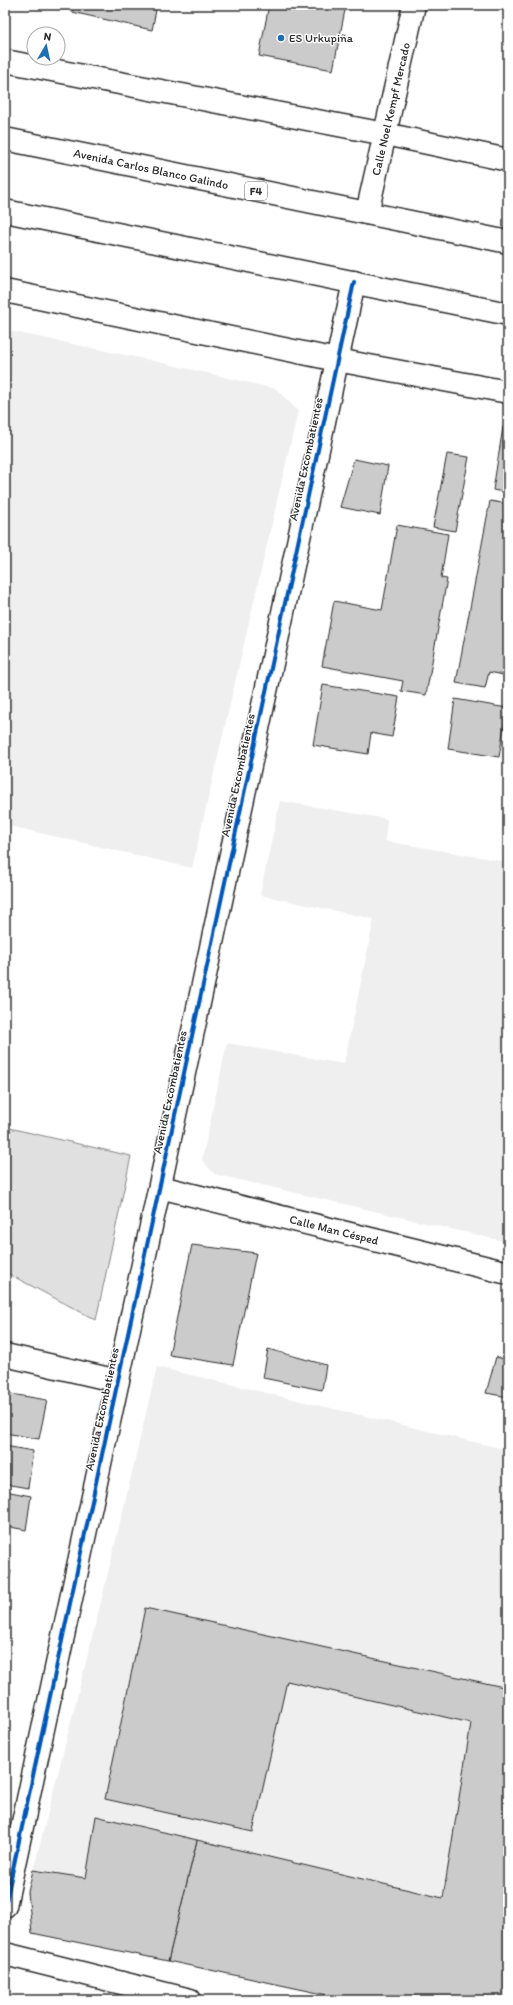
<svg xmlns="http://www.w3.org/2000/svg" width="513" height="2005" font-family="Itim,sans-serif">
	<rect width="100%" height="100%" fill="#fff"/>
	<filter id="ink" filterUnits="userSpaceOnUse"><feTurbulence type="fractalNoise" baseFrequency=".025" numOctaves="2"/><feDisplacementMap in="SourceGraphic" scale="8" xChannelSelector="R" yChannelSelector="G"/><feConvolveMatrix kernelMatrix="1 2 1 2 8 2 1 2 1" color-interpolation-filters="sRGB"/></filter>
	<g filter="url(#ink)">
		<!-- built -->
		<g fill="#efefef">
			<path d="M5,330L154,361L276,389L298,411L192,868L5,825Z"/>
			<path d="M280,801L387,819L385,841L508,862L507,1242L214,1174L202,1160L227,1043L344,1064L374,919L260,895Z"/>
			<path d="M157,1367L508,1450V2000H351L32,1933L28,1892L102,1598Z"/>
		</g>
		<!-- green -->
		<path fill="#e0e0e0" stroke="#868686" d="M5,1127L131,1156L96,1320L5,1272Z"/>
		<!-- building -->
		<g fill="#cbcbcb" stroke="#2b2b2b">
			<path d="M74,5H157L152,30L72,12Z"/>
			<path d="M269,5H346L333,70L259,56Z"/>
			<path d="M503,427H508V493L493,490Z"/>
			<path d="M447,454L469,457L455,531L433,527Z"/>
			<path d="M354,459L388,466L380,515L340,507Z"/>
			<path d="M490,501L508,504V676L489,672L485,688L456,683Z"/>
			<path d="M397,525L448,534L441,578L447,579L426,695L401,691L403,681L322,666L334,601L382,610Z"/>
			<path d="M323,685L399,697L392,737L371,733L368,754L313,745Z"/>
			<path d="M455,699L507,708L499,757L448,749Z"/>
			<path d="M192,1245L256,1253L233,1365L169,1355Z"/>
			<path d="M268,1349L326,1365L322,1390L263,1378Z"/>
			<path d="M496,1357L508,1360V1397L486,1393Z"/>
			<path d="M5,1393L47,1400L39,1439L5,1433Z"/>
			<path d="M5,1446L33,1451L28,1488L5,1484Z"/>
			<path d="M5,1491L31,1496L26,1530L5,1526Z"/>
			<path d="M5,1570L11,1571L5,1604Z"/>
			<path d="M145,1608L508,1688V2000H351L168,1961L197,1840L443,1898L471,1723L287,1681L253,1832L105,1799Z"/>
			<path d="M96,1816L197,1840L168,1961L32,1933L28,1892L33,1870L86,1878Z"/>
		</g>
		<g fill="none" stroke-linecap="round" stroke-linejoin="round">
			<defs>
				<g id="minor">
					<path d="M5,61L385,134L508,160"/>
					<path d="M367,213L414,5"/>
					<path d="M5,291L337,360L508,392"/>
					<path d="M160,1187L508,1273"/>
					<path d="M5,1355L118,1381"/>
					<path d="M5,1906L354,282"/>
					<path d="M5,1954L190,2000"/>
				</g>
				<g id="highway">
					<path d="M5,139L508,242"/>
					<path d="M5,211L508,314"/>
				</g>
			</defs>
			<!-- minor casing -->
			<use href="#minor" stroke="#2b2b2b" stroke-width="25"/>
			<!-- highway casing -->
			<use href="#highway" stroke="#2b2b2b" stroke-width="25"/>
			<!-- minor -->
			<use href="#minor" stroke="#fff" stroke-width="22"/>
			<!-- highway -->
			<use href="#highway" stroke="#fff" stroke-width="22"/>
			<defs>
				<path id="cycleway" d="M5,1906L354,282"/>
			</defs>
			<!-- cycleway casing -->
			<use href="#cycleway" stroke="#fff" stroke-width="6"/>
			<!-- cycleway -->
			<use href="#cycleway" stroke="#0057b8" stroke-width="4"/>
		</g>
	</g>
	<!-- markers -->
	<circle fill="#1f6fb2" stroke="#fff" stroke-width="1.5" cx="281" cy="38" r="4"/>
	<g text-anchor="middle" stroke-width="3" stroke-linejoin="round" paint-order="stroke">
		<!-- shield labels -->
		<rect fill="#fff" stroke="#6b6b6b" stroke-width="1" x="245" y="182" width="22" height="18" rx="3"/>
		<g font-size="11" font-weight="bold" fill="#2b2b2b">
			<text x="256" y="195">F4</text>
		</g>
		<!-- poi labels -->
		<g font-size="12" fill="#2b2b2b" stroke="#fff" text-anchor="start">
			<text x="289" y="42">ES Urkupiña</text>
		</g>
		<!-- street labels -->
		<g font-size="12" fill="#2b2b2b" stroke="#fff">
			<text transform="translate(391 109) rotate(-77)" y="4">Calle Noel Kempf Mercado</text>
			<text transform="translate(151 169) rotate(12)" y="4">Avenida Carlos Blanco Galindo</text>
			<text transform="translate(306 459) rotate(-78)" y="4">Avenida Excombatientes</text>
			<text transform="translate(238 775) rotate(-78)" y="4">Avenida Excombatientes</text>
			<text transform="translate(170 1092) rotate(-78)" y="4">Avenida Excombatientes</text>
			<text transform="translate(334 1230) rotate(14)" y="4">Calle Man Césped</text>
			<text transform="translate(102 1409) rotate(-78)" y="4">Avenida Excombatientes</text>
		</g>
	</g>
	<!-- margin -->
	<rect width="513" height="2005" fill="none" stroke="#fff" stroke-width="20"/>
	<rect x="10" y="10" width="493" height="1985" fill="none" stroke="#2b2b2b" stroke-width="1.5" filter="url(#ink)"/>
	<!-- north arrow -->
	<g transform="translate(46 46) rotate(9)"><circle r="19" fill="#ffffff" stroke="#aaaaaa"/>
	<path d="M0-3L7 15L0 10L-7 15Z" fill="#1f6fb2"/>
	<text y="-6" font-size="11" font-weight="bold" text-anchor="middle" fill="#2b2b2b">N</text>
	</g>
</svg>
